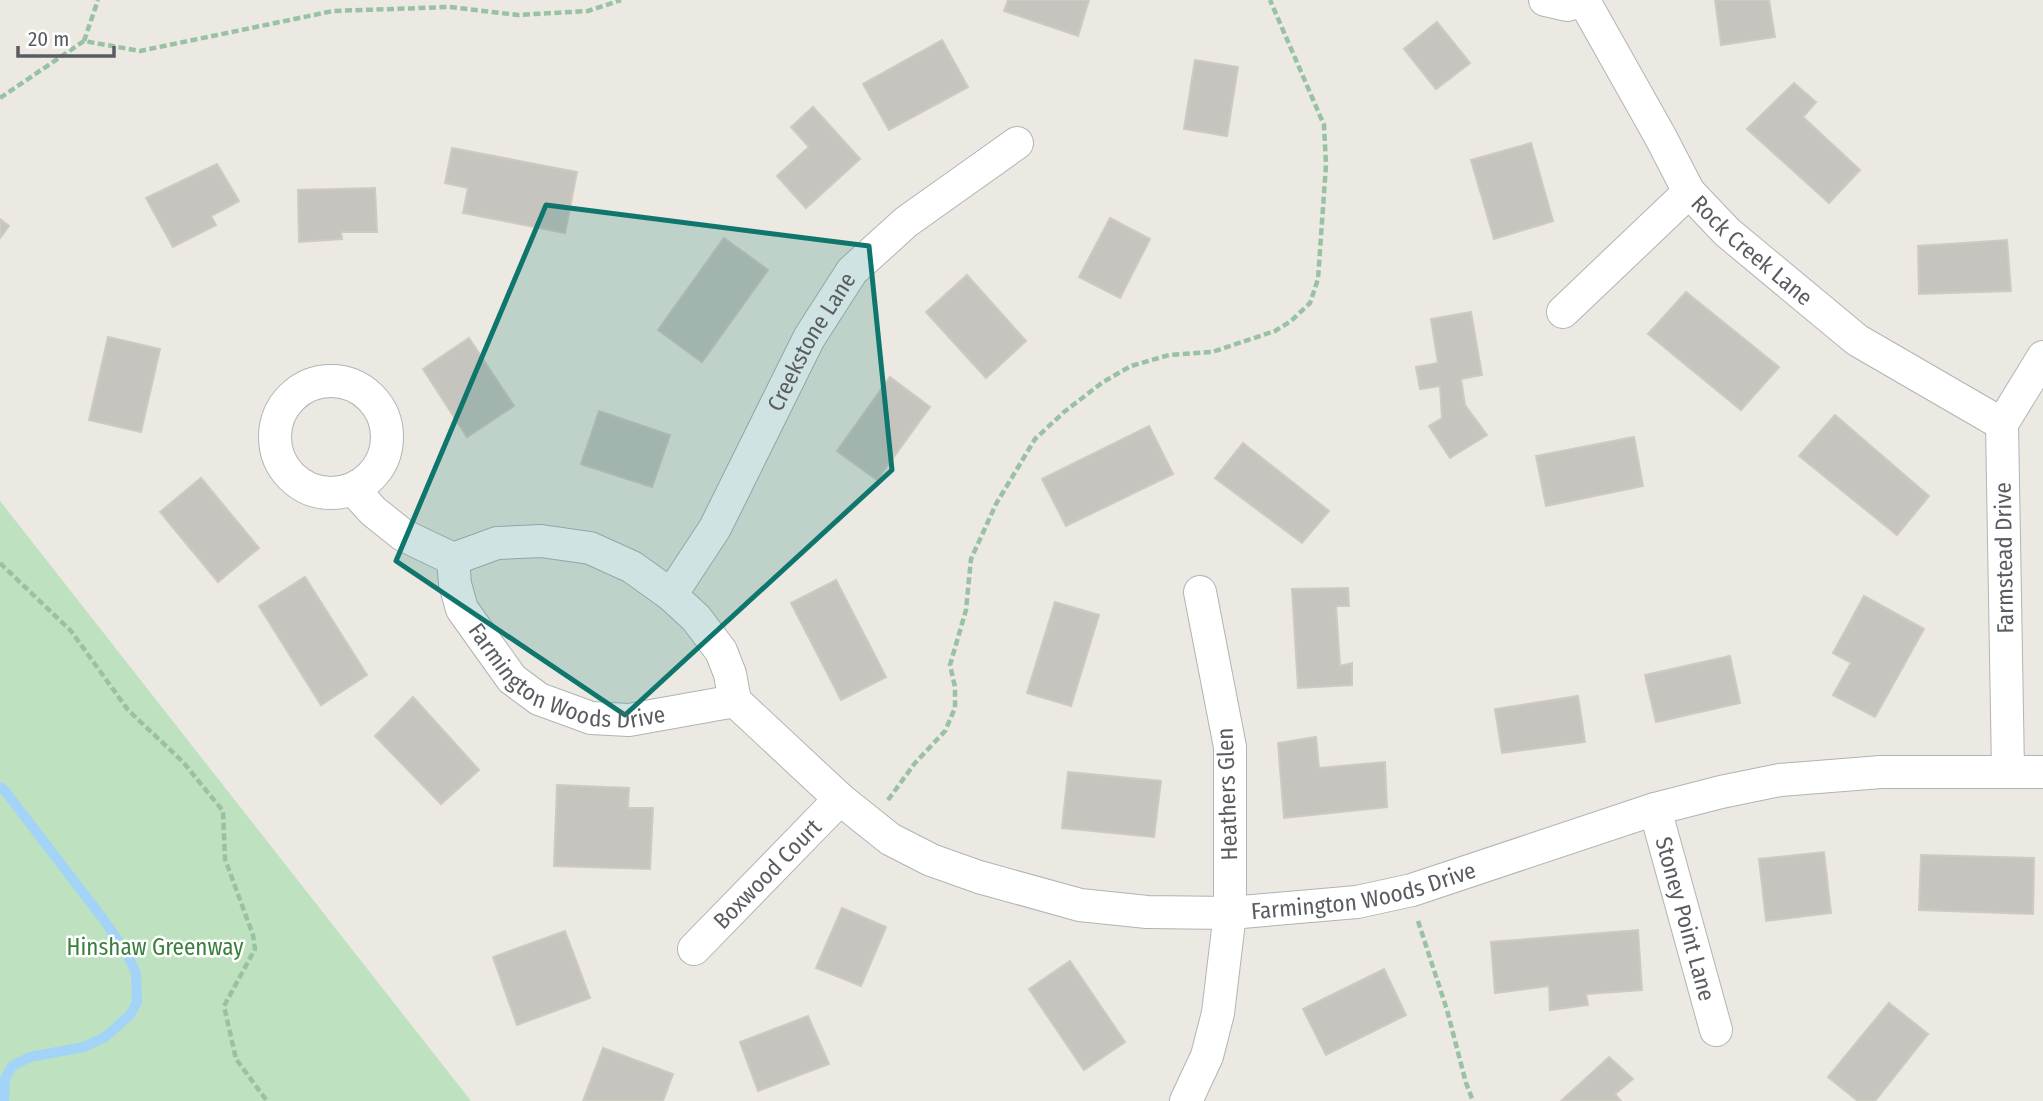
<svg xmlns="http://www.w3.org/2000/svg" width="2043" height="1101" font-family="'Fira Sans Condensed',sans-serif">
	<rect width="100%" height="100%" fill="#ebe9e1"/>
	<!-- green -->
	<path fill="#bee1bf" d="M0,501L471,1101H0Z"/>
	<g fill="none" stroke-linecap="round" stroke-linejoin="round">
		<!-- stream -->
		<path stroke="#a4d3f8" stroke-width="10" d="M0,787L5,791L104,920L127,954L136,973L137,1002L130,1015L105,1037L84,1047L30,1057L12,1066L5,1079L4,1101"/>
	</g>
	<!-- building -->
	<g fill="#c6c4be" stroke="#cfcac0" stroke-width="2">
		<path d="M1008,0H1089L1078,36L1004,11Z"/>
		<path d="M1715,0H1769L1775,37L1721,45Z"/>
		<path d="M1437,22L1470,63L1436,89L1404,49Z"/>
		<path d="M942,40L968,87L889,130L863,84Z"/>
		<path d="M1195,60L1238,67L1227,136L1184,129Z"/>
		<path d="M1794,83L1816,102L1803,117L1860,170L1829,203L1747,129Z"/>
		<path d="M813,107L860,159L806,208L777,176L809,147L791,127Z"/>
		<path d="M1531,143L1553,221L1494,239L1471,160Z"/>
		<path d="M452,148L577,172L565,233L463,213L468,188L445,183Z"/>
		<path d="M217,164L239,201L211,216L216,225L173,247L146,198Z"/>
		<path d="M375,188L377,232H341L342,239L299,242L298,190Z"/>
		<path d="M1110,218L1150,239L1120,298L1079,277Z"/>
		<path d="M0,219L9,226L0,238Z"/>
		<path d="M724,238L768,270L702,362L658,330Z"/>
		<path d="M2007,240L2011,291L1919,294L1918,246Z"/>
		<path d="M967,275L1026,341L986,378L926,312Z"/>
		<path d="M1686,292L1779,367L1741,410L1648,334Z"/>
		<path d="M1471,312L1482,375L1461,379L1465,405L1487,435L1450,458L1429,426L1442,418L1440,386L1420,389L1416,367L1438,363L1431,319Z"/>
		<path d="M108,337L160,349L141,432L89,420Z"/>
		<path d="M469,338L514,406L467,437L423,369Z"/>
		<path d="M890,377L930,407L877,480L837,451Z"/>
		<path d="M599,411L670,435L652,487L581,464Z"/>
		<path d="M1835,415L1929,496L1897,535L1799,456Z"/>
		<path d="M1149,426L1173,474L1066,526L1042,479Z"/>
		<path d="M1634,437L1643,486L1546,506L1536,456Z"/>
		<path d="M1243,443L1329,511L1302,543L1215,478Z"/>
		<path d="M201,478L259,548L218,582L160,512Z"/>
		<path d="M305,577L367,675L321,705L259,606Z"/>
		<path d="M836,580L886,677L841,700L791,603Z"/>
		<path d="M1348,588L1349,606H1336L1340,666L1352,663V685L1298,688L1292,589Z"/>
		<path d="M1864,596L1924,629L1875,717L1833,695L1851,663L1833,653Z"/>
		<path d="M1055,602L1099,615L1071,706L1027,693Z"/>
		<path d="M1730,656L1740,703L1656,722L1645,675Z"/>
		<path d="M1578,696L1585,742L1502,753L1495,709Z"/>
		<path d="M413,697L479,770L441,804L375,736Z"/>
		<path d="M1316,737L1319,768L1385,762L1387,807L1284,818L1278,743Z"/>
		<path d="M1068,772L1161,781L1154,837L1062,828Z"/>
		<path d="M557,785L629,788L628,808H653L650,869L554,866Z"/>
		<path d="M1824,852L1831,913L1766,921L1759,859Z"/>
		<path d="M1921,855L2034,858L2033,914L1919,910Z"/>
		<path d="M842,908L886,927L861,986L816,968Z"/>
		<path d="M1638,930L1642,990L1586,994L1588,1005L1550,1010L1549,986L1495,993L1491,942Z"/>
		<path d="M565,931L590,998L517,1025L493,957Z"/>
		<path d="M1070,961L1125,1042L1084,1070L1029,989Z"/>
		<path d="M1384,969L1406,1015L1326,1055L1303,1009Z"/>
		<path d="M1889,1003L1928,1034L1875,1101H1858L1828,1077Z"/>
		<path d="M808,1016L829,1064L758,1091L740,1042Z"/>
		<path d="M603,1048L673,1074L663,1101H583Z"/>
		<path d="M1609,1057L1633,1079L1615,1094L1621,1101H1561Z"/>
	</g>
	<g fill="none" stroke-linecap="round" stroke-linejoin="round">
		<defs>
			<g id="street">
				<path d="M1545,0L1567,5L1586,0"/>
				<path id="s1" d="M1584,1L1660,136L1689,192L1727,232L1857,340L2002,424"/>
				<path d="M1563,312L1689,192"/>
				<circle cx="331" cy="437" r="56"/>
				<path id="s2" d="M353,489L373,511L403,535L453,559L497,543L541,541L590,548L632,567L671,595L696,618L721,651L730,674L735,701L840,799L890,839L931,860L979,877L1080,905L1147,912L1230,913L1357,902L1412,890L1655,809L1721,792L1780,780L1881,772H2043"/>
				<path id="s3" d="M453,559L455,584L462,609L512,679L539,699L591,718L629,720L735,701"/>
				<path id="s4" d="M671,595L715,528L809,338L852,271L906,222L1017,143"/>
				<path d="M2008,771L2002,424L2043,357"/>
				<path id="s5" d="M1655,809L1716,1030"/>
				<path id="s6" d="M694,949L840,799"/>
				<path d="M1186,1101L1207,1056L1218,1013L1230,913V747L1200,592"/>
			</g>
		</defs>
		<!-- street casing -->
		<use href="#street" stroke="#b1b3b7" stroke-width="34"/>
		<!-- path -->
		<g stroke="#99c1a4" stroke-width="4.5" stroke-dasharray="7 3.5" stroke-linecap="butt">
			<path d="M84,41L98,0"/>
			<path d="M0,98L84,41L140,51L333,11L450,7L518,15L588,11L621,0"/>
			<path d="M0,563L71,631L128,710L183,762L223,811L225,859L253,935L255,949L224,1006L236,1059L267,1101"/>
			<path d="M888,800L915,763L945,731L955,708V687L950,665L966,610L971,559L996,504L1035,439L1064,412L1103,382L1131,366L1169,355L1212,352L1275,331L1291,321L1310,303L1318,279L1326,165L1324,125L1270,0"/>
			<path d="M1418,921L1447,1010L1466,1083L1473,1101"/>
		</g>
		<!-- street -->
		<use href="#street" stroke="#fff" stroke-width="32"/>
	</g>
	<!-- marked area -->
	<path fill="#0f766e" fill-opacity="0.2" stroke="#0f766e" stroke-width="5" stroke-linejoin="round" d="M546,205L869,246L892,470L625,715L396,561Z"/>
	<g text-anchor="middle" stroke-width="5" stroke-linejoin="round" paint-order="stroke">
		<!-- street labels -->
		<g font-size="23" fill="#595c61" stroke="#fff">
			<text dy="8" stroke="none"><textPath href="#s1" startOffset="304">Rock Creek Lane</textPath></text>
			<text dy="8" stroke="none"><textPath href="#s4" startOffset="290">Creekstone Lane</textPath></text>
			<text transform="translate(2004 558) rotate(-91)" y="8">Farmstead Drive</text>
			<text dy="8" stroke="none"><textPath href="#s3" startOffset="186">Farmington Woods Drive</textPath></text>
			<text transform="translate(1227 794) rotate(-92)" y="8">Heathers Glen</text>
			<text dy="8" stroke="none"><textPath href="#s6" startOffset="105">Boxwood Court</textPath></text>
			<text dy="8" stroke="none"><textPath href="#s2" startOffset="1181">Farmington Woods Drive</textPath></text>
			<text dy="8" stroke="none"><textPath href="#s5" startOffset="114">Stoney Point Lane</textPath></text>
		</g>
		<!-- park labels -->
		<g font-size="23" fill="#3a7f3e" stroke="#fff">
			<text x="155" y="955">Hinshaw Greenway</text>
		</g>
	</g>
	<!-- scale -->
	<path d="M18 46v10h96v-10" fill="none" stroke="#595c61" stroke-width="3.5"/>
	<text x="28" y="46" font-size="21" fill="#595c61" stroke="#ffffff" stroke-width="5" paint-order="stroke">20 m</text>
</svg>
